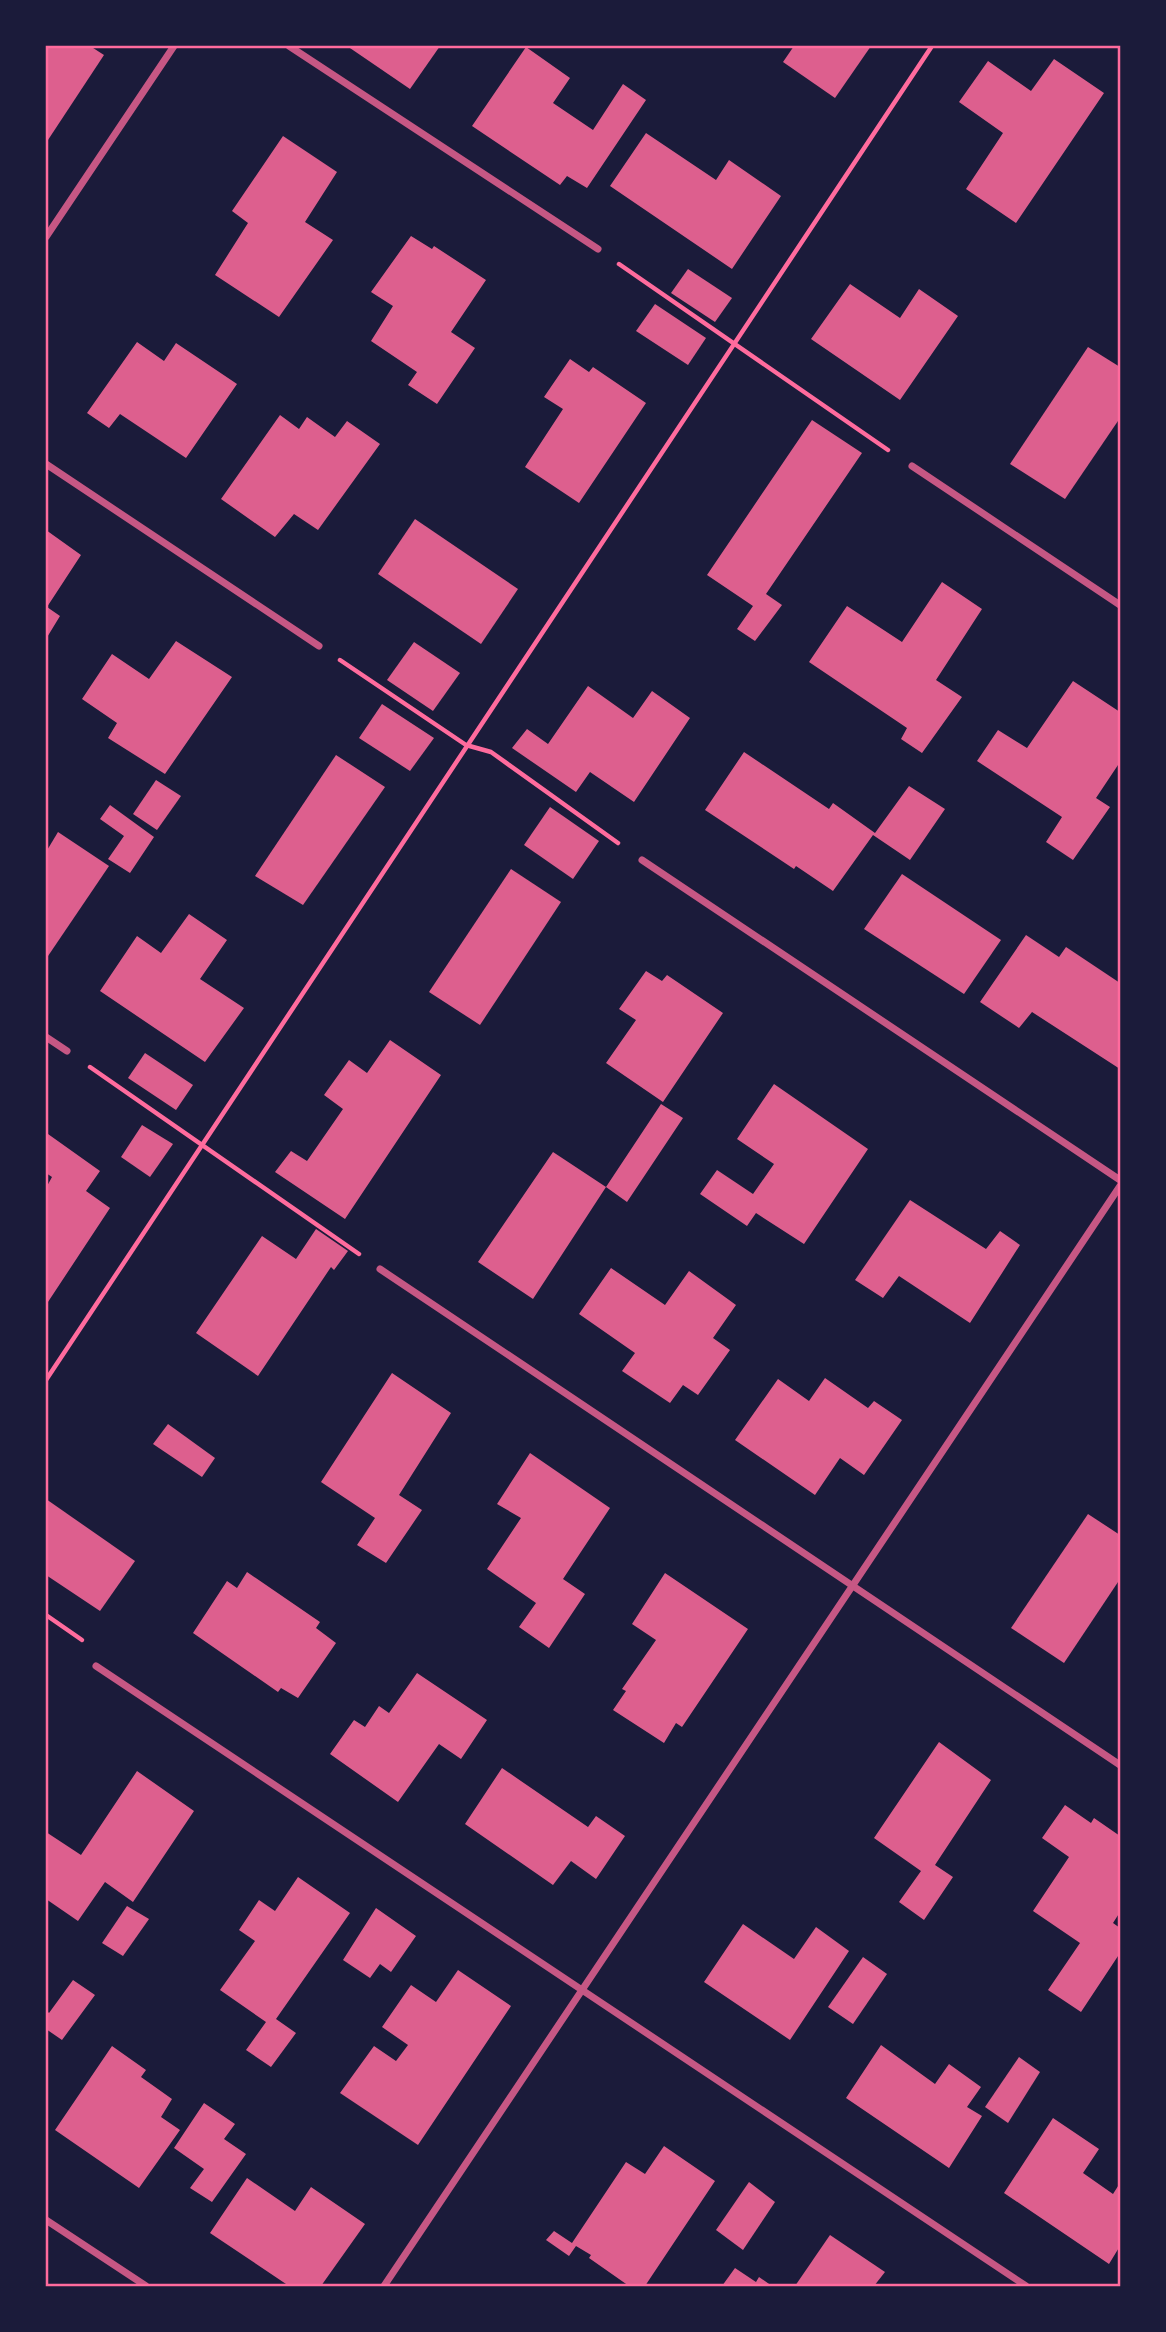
<svg xmlns="http://www.w3.org/2000/svg" width="1166" height="2332" font-family="'IBM Plex Sans',sans-serif">
	<rect width="100%" height="100%" fill="#1b1b3a"/>
	<!-- building -->
	<g fill="#dd5f8e">
		<path d="M46,46H90L104,55L46,143Z"/>
		<path d="M347,46H440L410,89Z"/>
		<path d="M794,46H871L835,98L783,62Z"/>
		<path d="M526,47L570,78L553,103L593,130L623,84L646,100L587,188L567,176L560,185L472,126Z"/>
		<path d="M1054,59L1104,93L1016,223L966,189L1003,133L959,102L988,61L1031,91Z"/>
		<path d="M646,133L716,180L729,160L781,196L732,269L610,186Z"/>
		<path d="M283,136L337,172L305,222L333,240L279,317L215,275L248,223L232,211Z"/>
		<path d="M411,236L432,249L434,246L486,280L451,332L475,348L437,404L408,385L417,372L371,341L393,306L371,292Z"/>
		<path d="M688,269L732,298L715,322L671,293Z"/>
		<path d="M850,284L900,318L919,289L958,316L900,400L811,339Z"/>
		<path d="M655,304L706,338L688,365L636,331Z"/>
		<path d="M137,342L164,361L176,343L237,384L186,458L120,414L109,428L87,413Z"/>
		<path d="M1088,347L1120,367V418L1065,499L1010,464Z"/>
		<path d="M570,359L589,372L593,367L646,403L579,503L525,467L563,409L544,397Z"/>
		<path d="M280,415L299,429L307,417L335,437L347,421L380,444L318,530L294,514L275,537L221,499Z"/>
		<path d="M812,420L862,453L766,594L782,605L755,641L737,629L753,606L707,575Z"/>
		<path d="M415,519L518,589L481,644L378,574Z"/>
		<path d="M46,530L81,555L47,607L60,616L46,639Z"/>
		<path d="M942,582L982,609L936,680L962,697L922,753L901,739L907,728L809,662L847,606L902,642Z"/>
		<path d="M176,641L232,677L165,774L108,738L117,723L82,699L112,654L149,679Z"/>
		<path d="M414,642L460,673L433,711L387,680Z"/>
		<path d="M1073,681L1120,712V762L1096,798L1110,807L1073,860L1046,842L1062,817L977,761L998,730L1027,748Z"/>
		<path d="M588,686L633,718L652,691L690,718L634,802L590,772L576,792L512,748L527,729L548,744Z"/>
		<path d="M382,704L434,738L410,771L359,738Z"/>
		<path d="M744,752L829,809L833,803L875,833L909,786L945,809L910,860L873,835L833,891L796,866L794,869L705,810Z"/>
		<path d="M336,755L385,787L303,905L255,876Z"/>
		<path d="M156,780L181,796L157,830L133,814Z"/>
		<path d="M110,805L154,837L130,873L108,859L124,836L100,819Z"/>
		<path d="M550,807L599,841L573,879L524,845Z"/>
		<path d="M58,832L109,866L46,959V852Z"/>
		<path d="M511,869L561,902L480,1025L429,992Z"/>
		<path d="M902,874L1001,940L964,994L864,929Z"/>
		<path d="M189,914L227,940L200,979L244,1008L205,1062L100,991L137,936L161,953Z"/>
		<path d="M1026,935L1059,957L1066,947L1120,983V1069L1032,1012L1019,1028L980,1002Z"/>
		<path d="M646,971L662,981L667,975L723,1013L663,1102L606,1063L636,1020L619,1009Z"/>
		<path d="M390,1040L441,1075L345,1219L275,1172L291,1151L307,1161L343,1109L324,1095L349,1060L367,1073Z"/>
		<path d="M145,1053L193,1085L176,1110L128,1078Z"/>
		<path d="M774,1084L868,1149L804,1244L756,1213L747,1226L700,1194L717,1170L753,1194L774,1164L737,1139Z"/>
		<path d="M661,1104L683,1118L627,1202L606,1187L533,1299L478,1262L553,1152L606,1187Z"/>
		<path d="M142,1125L173,1144L150,1177L121,1157Z"/>
		<path d="M48,1134L100,1171L86,1191L110,1208L46,1305V1188L52,1177L46,1173V1137Z"/>
		<path d="M910,1200L986,1249L1000,1231L1020,1245L970,1323L899,1276L883,1298L855,1280Z"/>
		<path d="M316,1229L348,1251L334,1270L331,1267L258,1376L196,1333L262,1236L296,1259Z"/>
		<path d="M611,1268L665,1305L689,1271L736,1305L713,1338L730,1350L698,1395L683,1385L670,1403L622,1371L635,1353L579,1314Z"/>
		<path d="M392,1373L451,1413L399,1495L422,1510L386,1563L357,1545L375,1518L321,1482Z"/>
		<path d="M825,1378L868,1408L874,1401L902,1420L864,1475L840,1458L815,1495L735,1440L778,1379L809,1401Z"/>
		<path d="M168,1424L215,1458L202,1477L153,1444Z"/>
		<path d="M530,1453L610,1508L563,1579L585,1594L549,1648L519,1627L536,1603L487,1569L521,1518L497,1504Z"/>
		<path d="M46,1499L135,1561L100,1611L46,1575Z"/>
		<path d="M1088,1514L1120,1535V1579L1064,1663L1011,1628Z"/>
		<path d="M247,1572L320,1622L316,1628L336,1643L298,1698L281,1688L278,1692L193,1633L227,1581L237,1588Z"/>
		<path d="M665,1573L748,1629L682,1727L676,1723L664,1743L613,1710L626,1691L622,1689L656,1640L632,1624Z"/>
		<path d="M417,1673L487,1720L461,1759L439,1744L398,1802L330,1754L354,1720L365,1727L379,1706L389,1713Z"/>
		<path d="M939,1742L991,1780L935,1865L953,1877L924,1920L899,1902L921,1871L874,1838Z"/>
		<path d="M502,1768L588,1827L596,1816L625,1836L596,1879L571,1861L553,1885L465,1824Z"/>
		<path d="M137,1771L194,1811L133,1902L105,1882L78,1921L46,1899V1832L81,1855Z"/>
		<path d="M1065,1805L1091,1823L1094,1818L1120,1836V1912L1113,1923L1120,1928V1953L1081,2012L1048,1990L1080,1943L1033,1911L1069,1857L1042,1838Z"/>
		<path d="M298,1877L350,1913L276,2019L296,2033L271,2067L246,2050L266,2022L220,1990L255,1941L239,1930L259,1900L275,1911Z"/>
		<path d="M127,1906L149,1919L123,1956L102,1943Z"/>
		<path d="M376,1908L416,1936L391,1972L380,1964L370,1978L343,1960Z"/>
		<path d="M743,1924L794,1959L816,1927L849,1951L790,2040L704,1982Z"/>
		<path d="M863,1957L887,1974L853,2024L828,2007Z"/>
		<path d="M458,1970L511,2006L418,2145L340,2093L374,2046L396,2061L408,2045L382,2027L411,1985L436,2002Z"/>
		<path d="M73,1980L95,1995L62,2040L46,2029V2010L49,2013Z"/>
		<path d="M881,2045L935,2084L949,2064L981,2087L967,2107L982,2116L949,2168L846,2098Z"/>
		<path d="M112,2046L146,2070L141,2077L172,2099L161,2117L180,2130L139,2188L55,2130Z"/>
		<path d="M1019,2057L1040,2072L1008,2123L985,2107Z"/>
		<path d="M204,2103L235,2124L224,2139L246,2154L212,2202L190,2188L204,2169L174,2148Z"/>
		<path d="M1053,2118L1099,2149L1083,2173L1113,2194L1120,2183V2246L1109,2264L1004,2193Z"/>
		<path d="M664,2146L715,2181L645,2286H629L589,2258L591,2255L576,2246L569,2256L546,2240L554,2231L572,2243L626,2162L645,2174Z"/>
		<path d="M247,2178L295,2211L311,2187L365,2224L321,2286H289L210,2233Z"/>
		<path d="M749,2182L775,2202L743,2250L716,2230Z"/>
		<path d="M830,2235L885,2272L874,2286H795Z"/>
		<path d="M735,2268L756,2282L759,2277L772,2286H722Z"/>
	</g>
	<g fill="none" stroke-linecap="round" stroke-linejoin="round">
		<!-- path -->
		<g stroke="#ff6b9d" stroke-width="4.5">
			<path d="M619,264L888,450"/>
			<path d="M340,660L466,745L491,752L618,843"/>
			<path d="M90,1067L359,1254"/>
			<path d="M46,1380L932,46"/>
			<path d="M46,1615L82,1640"/>
		</g>
		<!-- minor -->
		<g stroke="#c65784" stroke-width="7">
			<path d="M289,46L598,249"/>
			<path d="M46,237L174,46"/>
			<path d="M46,464L319,646"/>
			<path d="M912,466L1120,605"/>
			<path d="M642,860L1120,1180"/>
			<path d="M46,1037L67,1051"/>
			<path d="M380,1269L1120,1765"/>
			<path d="M96,1666L1026,2286"/>
			<path d="M46,2220L146,2286"/>
			<path d="M384,2286L1120,1186"/>
		</g>
	</g>
	<!-- border -->
	<rect width="1166" height="2332" fill="none" stroke="#1b1b3a" stroke-width="94"/>
	<rect x="47" y="47" width="1072" height="2238" fill="none" stroke="#ff6b9d" stroke-width="2.5"/>
</svg>
